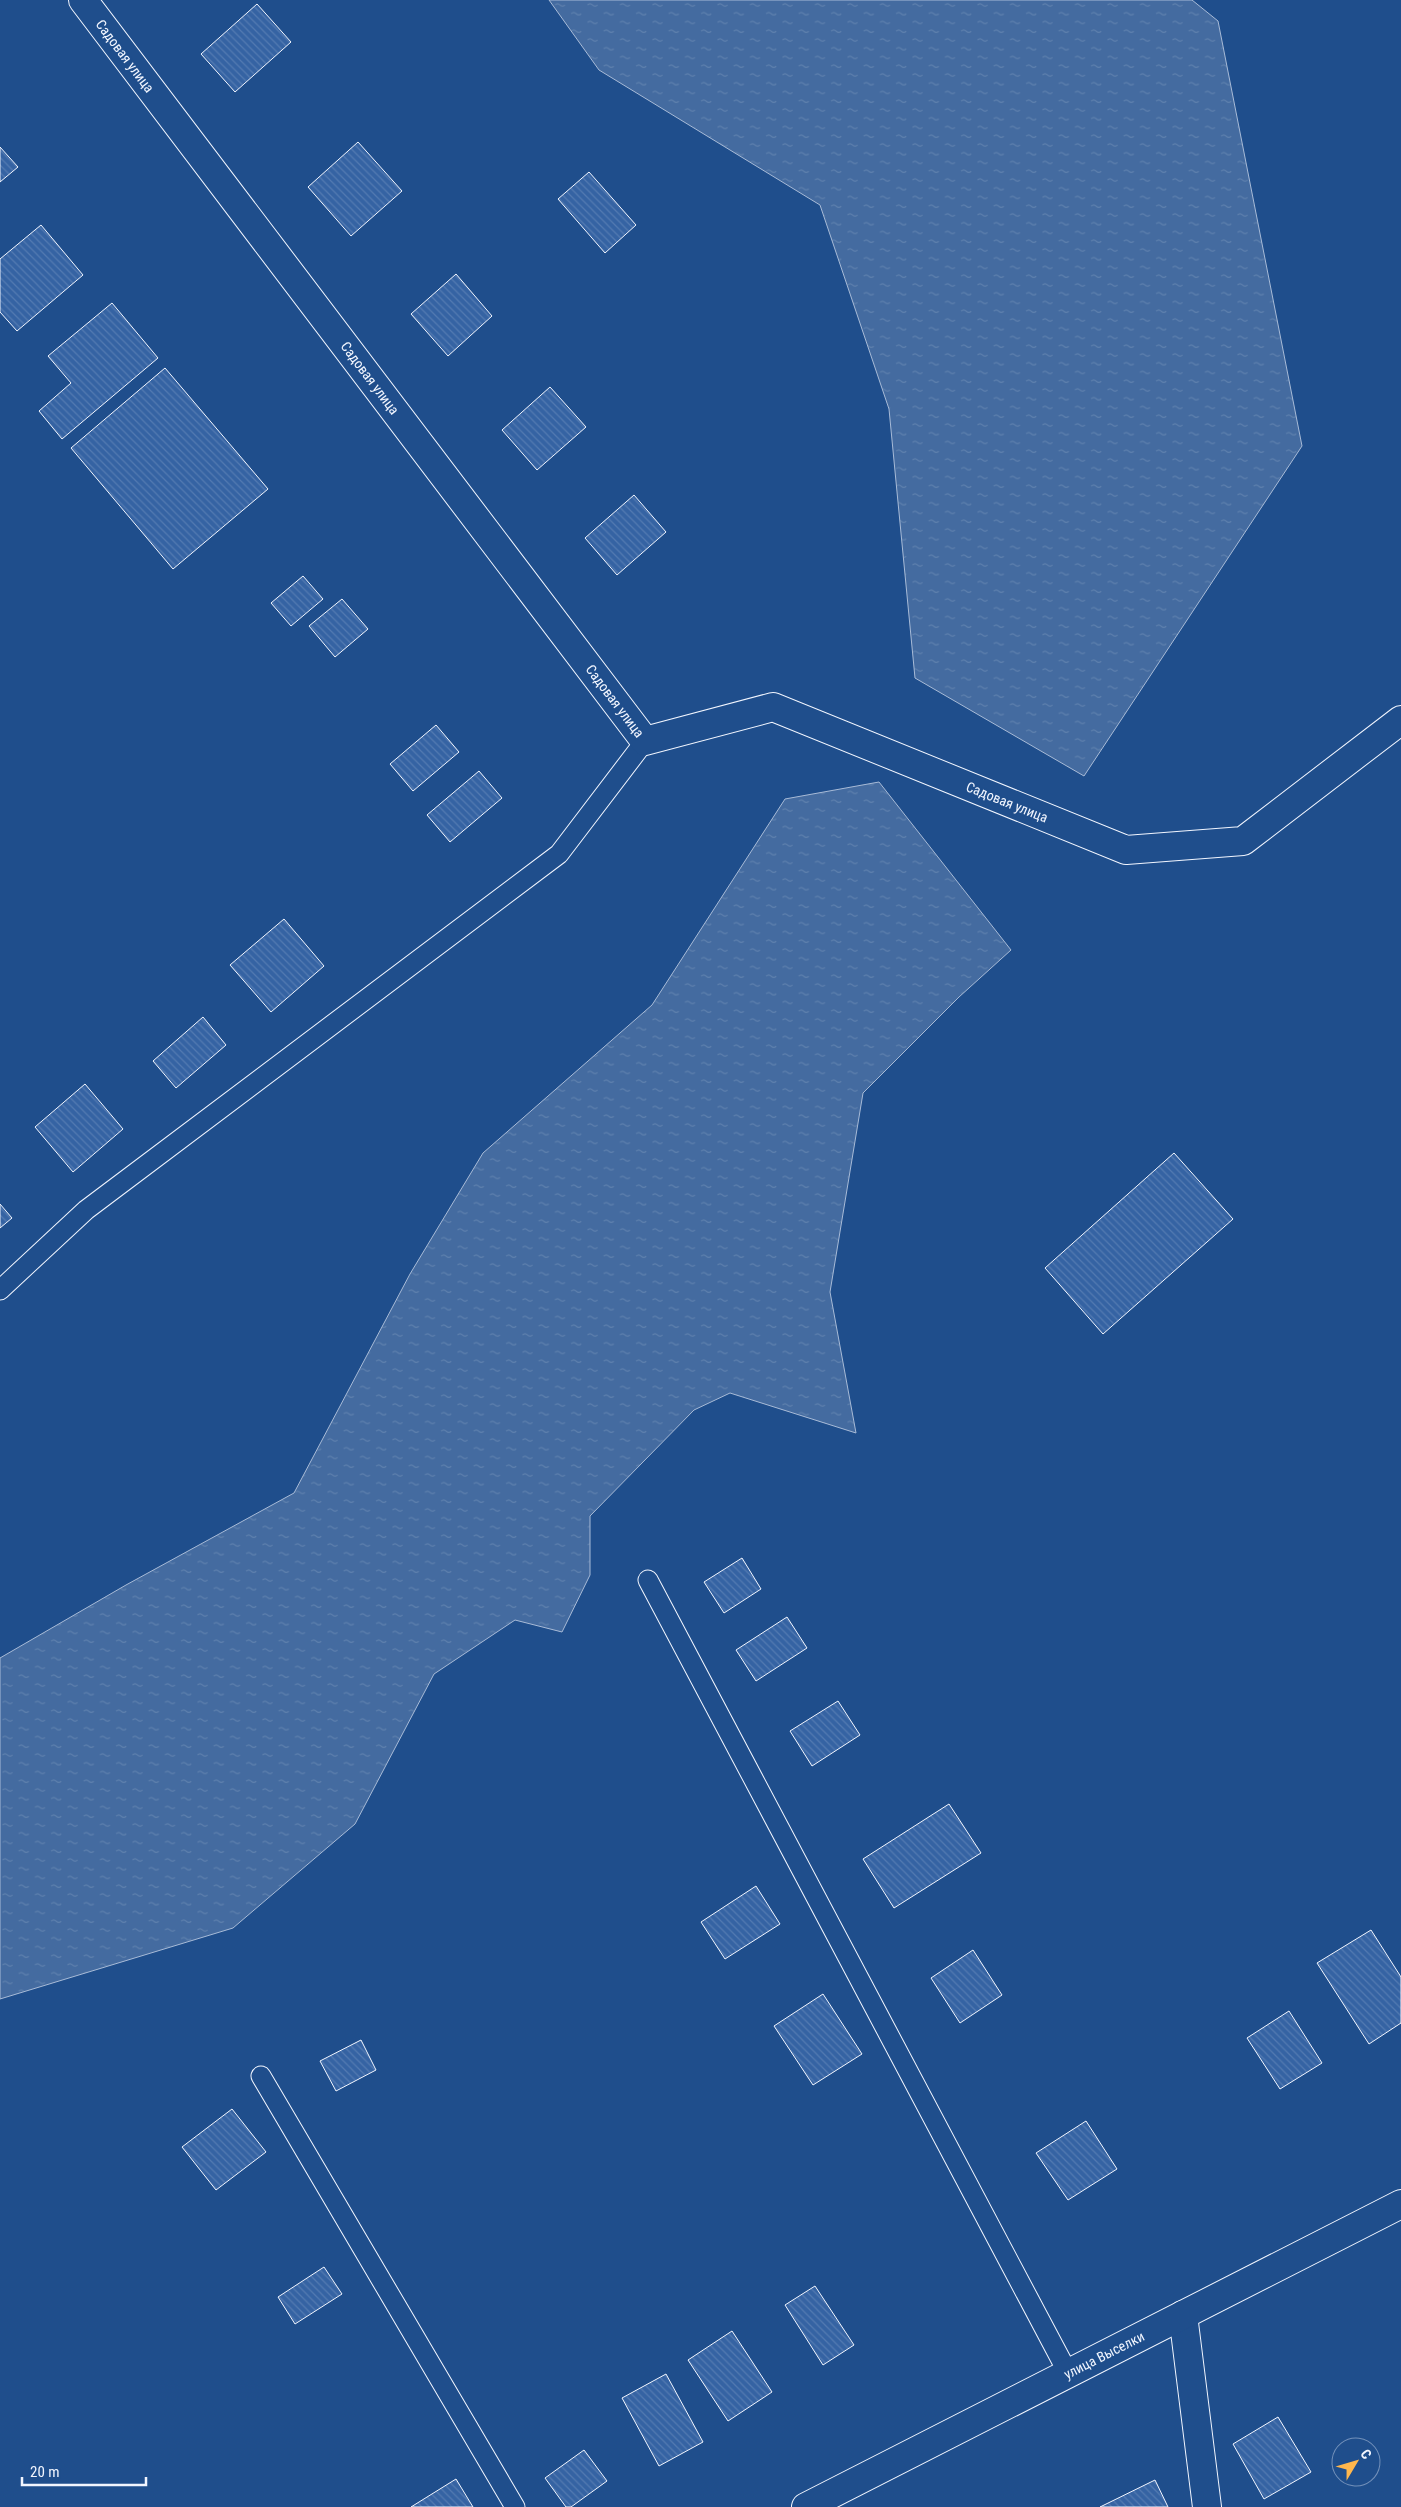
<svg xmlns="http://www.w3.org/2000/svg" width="1401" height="2507" font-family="'Roboto Condensed',sans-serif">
	<defs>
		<pattern id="water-ripples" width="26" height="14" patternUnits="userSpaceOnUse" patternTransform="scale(1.25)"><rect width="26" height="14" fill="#446ba0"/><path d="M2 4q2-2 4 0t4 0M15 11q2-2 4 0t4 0" fill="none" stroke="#5f81ae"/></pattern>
		<pattern id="building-back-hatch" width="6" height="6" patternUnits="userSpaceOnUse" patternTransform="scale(1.25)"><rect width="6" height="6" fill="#3563a3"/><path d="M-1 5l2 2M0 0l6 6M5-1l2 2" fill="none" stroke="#537ab1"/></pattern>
	</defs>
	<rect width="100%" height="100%" fill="#1f4e8c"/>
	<!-- water -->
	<g fill="url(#water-ripples)" stroke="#a8bbd7">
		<path d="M549,0H1192L1218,21L1302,446L1084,776L915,678L889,409L820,205L599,70Z"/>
		<path d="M879,782L1011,950L959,997L863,1093L830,1292L856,1433L730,1393L694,1410L590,1516V1575L562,1632L515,1620L434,1674L355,1824L233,1928L0,1999V1658L126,1585L294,1493L410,1274L483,1153L652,1005L785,799Z"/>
	</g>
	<!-- building -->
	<g fill="url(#building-back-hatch)" stroke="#f2f6ff">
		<path d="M257,4L291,42L235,92L201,54Z"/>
		<path d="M358,142L402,191L351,236L308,187Z"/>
		<path d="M0,147L18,167L0,182Z"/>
		<path d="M589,172L636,225L605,253L558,199Z"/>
		<path d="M41,225L83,275L17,331L0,312V259Z"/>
		<path d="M456,274L492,316L448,356L411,314Z"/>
		<path d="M112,303L158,358L62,439L39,411L71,383L48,356Z"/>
		<path d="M165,368L268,489L173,569L71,448Z"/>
		<path d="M550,387L586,427L537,470L502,430Z"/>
		<path d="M634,495L666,532L617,575L585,538Z"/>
		<path d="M303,576L323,599L291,626L271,603Z"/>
		<path d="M342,599L368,629L335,657L309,626Z"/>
		<path d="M436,725L459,752L413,791L390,764Z"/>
		<path d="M479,771L502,798L450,842L427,815Z"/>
		<path d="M284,919L324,966L271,1012L230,965Z"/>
		<path d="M203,1017L226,1045L176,1088L153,1061Z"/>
		<path d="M85,1084L123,1129L73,1172L35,1127Z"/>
		<path d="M1174,1153L1233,1219L1103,1334L1045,1268Z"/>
		<path d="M0,1204L12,1218L0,1228Z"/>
		<path d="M742,1558L761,1589L724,1613L704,1582Z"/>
		<path d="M787,1617L807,1648L756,1681L736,1650Z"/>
		<path d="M838,1701L860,1735L812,1766L790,1731Z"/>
		<path d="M949,1804L981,1853L894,1908L863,1859Z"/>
		<path d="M756,1886L780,1924L725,1959L701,1922Z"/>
		<path d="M1371,1930L1401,1977V2023L1369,2044L1317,1963Z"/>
		<path d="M973,1950L1002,1995L960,2023L931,1978Z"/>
		<path d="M823,1994L862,2054L813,2085L774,2026Z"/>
		<path d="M1289,2011L1322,2063L1280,2089L1247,2038Z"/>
		<path d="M361,2040L376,2070L336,2091L320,2061Z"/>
		<path d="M232,2109L266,2152L216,2190L182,2147Z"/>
		<path d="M1086,2121L1117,2169L1068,2200L1036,2153Z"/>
		<path d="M324,2267L342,2294L295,2324L278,2297Z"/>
		<path d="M815,2286L854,2345L823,2365L785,2305Z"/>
		<path d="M732,2331L772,2392L728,2421L688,2360Z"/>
		<path d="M666,2374L703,2442L659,2466L622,2398Z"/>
		<path d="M1278,2417L1311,2472L1264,2499L1233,2444Z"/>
		<path d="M584,2450L607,2481L571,2507H566L545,2478Z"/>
		<path d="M456,2479L473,2507H411Z"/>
		<path d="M1155,2480L1168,2507H1100Z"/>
	</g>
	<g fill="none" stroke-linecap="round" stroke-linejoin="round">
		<defs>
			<g id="lane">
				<path d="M0,1290L86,1210L559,854L645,741"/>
				<path d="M648,1580L1068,2373"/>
				<path d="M261,2076L515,2507"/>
			</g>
			<g id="street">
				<path d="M83,0L645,741L773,707L1126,850L1243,841L1401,720"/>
				<path d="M1183,2315L1207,2507"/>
				<path d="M806,2507L1401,2204"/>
			</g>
		</defs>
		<!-- lane casing -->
		<use href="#lane" stroke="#f2f6ff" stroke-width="21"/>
		<!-- street casing -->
		<use href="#street" stroke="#f2f6ff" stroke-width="30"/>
		<!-- lane -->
		<use href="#lane" stroke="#1f4e8c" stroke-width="19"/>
		<!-- street -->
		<use href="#street" stroke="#1f4e8c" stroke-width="28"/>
	</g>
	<g text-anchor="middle" stroke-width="4" stroke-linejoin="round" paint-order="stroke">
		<!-- street labels -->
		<g font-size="14" fill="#f2f6ff" stroke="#1f4e8c">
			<text transform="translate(125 56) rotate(53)" y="5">Садовая улица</text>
			<text transform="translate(370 378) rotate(53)" y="5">Садовая улица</text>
			<text transform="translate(615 701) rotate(53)" y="5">Садовая улица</text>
			<text transform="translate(1007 802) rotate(22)" y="5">Садовая улица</text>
			<text transform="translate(1104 2355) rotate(-27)" y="5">улица Выселки</text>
		</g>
	</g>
	<!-- north arrow -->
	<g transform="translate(1356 2462) rotate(52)"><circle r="24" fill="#1f4e8c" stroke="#7391ba"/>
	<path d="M0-4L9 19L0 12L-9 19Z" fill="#ffb74d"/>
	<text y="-8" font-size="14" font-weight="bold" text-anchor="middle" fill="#f2f6ff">С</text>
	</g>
	<!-- scale -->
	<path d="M22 2477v8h124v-8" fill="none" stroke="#f2f6ff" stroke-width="2.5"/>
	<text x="30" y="2477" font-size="15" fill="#f2f6ff" stroke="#1f4e8c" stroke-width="4" paint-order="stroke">20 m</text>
</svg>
